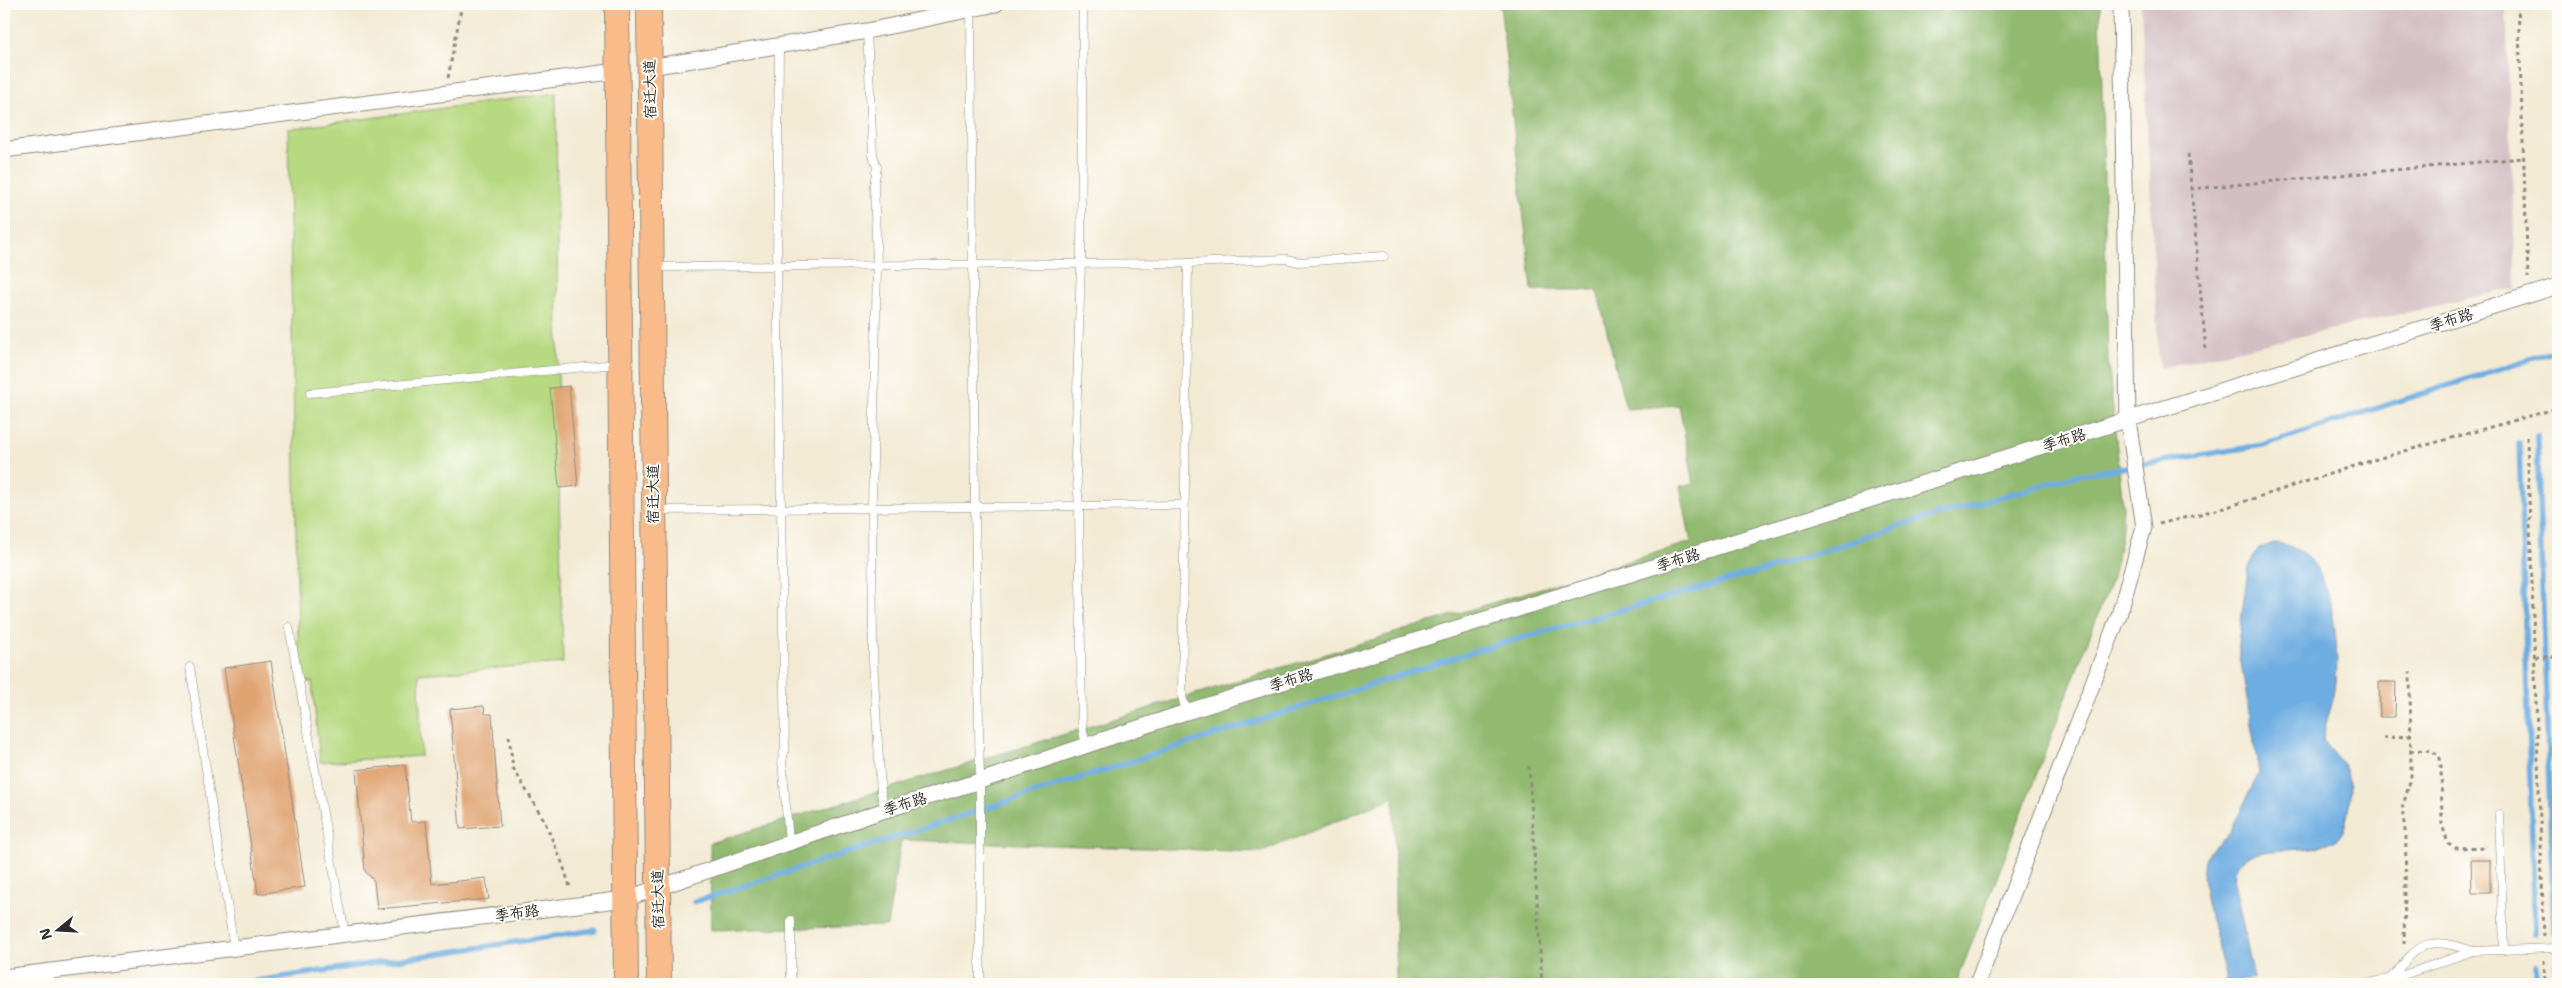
<svg xmlns="http://www.w3.org/2000/svg" width="2562" height="988" font-family="'Shantell Sans','LXGW WenKai TC',sans-serif">
	<rect width="100%" height="100%" fill="#fdfcf7"/>
	<filter id="ink" filterUnits="userSpaceOnUse"><feTurbulence type="fractalNoise" baseFrequency=".02" numOctaves="2"/><feDisplacementMap in="SourceGraphic" scale="10" xChannelSelector="R" yChannelSelector="G"/><feConvolveMatrix kernelMatrix="1 2 1 2 8 2 1 2 1" color-interpolation-filters="sRGB"/></filter>
	<filter id="wash" filterUnits="userSpaceOnUse"><feTurbulence type="fractalNoise" baseFrequency=".0096" numOctaves="4" result="noise"/><feDisplacementMap in="SourceGraphic" scale="20" xChannelSelector="R" yChannelSelector="G"/><feGaussianBlur stdDeviation="1.12" result="paint"/><feColorMatrix in="noise" values="0 0 0 0 0 0 0 0 0 0 0 0 0 0 0 0 0 1.4 0 .05"/><feComposite in="paint" operator="in"/></filter>
	<g filter="url(#wash)">
		<rect width="100%" height="100%" fill="#f3ead4"/>
		<!-- industrial -->
		<path fill="#d2bec3" d="M2141,4H2506L2516,288L2159,368Z"/>
		<!-- green -->
		<path fill="#b7d981" stroke="#718256" d="M556,93L559,488L563,663L419,674L421,756L320,762L312,682H299L288,129Z"/>
		<!-- forest -->
		<path fill="#91b96f" stroke="#5e724d" d="M1500,4H2100L2108,360L2123,507L2121,538L2114,573L1956,984H1396L1394,797L1262,852L901,840L887,926L711,930L710,843L1691,542L1680,486L1694,484L1679,405L1626,409L1597,290H1532Z"/>
		<!-- water -->
		<path fill="#6eade1" stroke="#4c6c86" d="M2277,543C2290,545 2305,552 2313,563C2334,590 2339,647 2336,681C2335,701 2325,720 2323,740C2329,750 2342,760 2346,770C2351,784 2351,797 2348,811C2346,821 2345,833 2337,839C2317,856 2257,844 2241,861C2235,867 2235,874 2234,882L2254,978L2227,984L2206,899L2203,877L2205,859L2210,850L2230,833L2259,773L2238,644L2248,570L2253,557L2258,549Z"/>
		<g fill="none" stroke-linecap="round" stroke-linejoin="round">
			<!-- stream -->
			<g stroke="#6eade1" stroke-width="5.5">
				<path d="M2537,436L2554,932"/>
				<path d="M2519,443L2535,933"/>
				<path d="M694,902L1479,650L1772,568L1902,525L2078,475L2263,445L2558,350"/>
				<path d="M2555,964L2556,984"/>
				<path d="M2536,965V984"/>
				<path d="M236,984L595,930"/>
			</g>
		</g>
		<g id="blocks">
			<!-- building -->
			<g fill="#e0a473">
				<path d="M569,386L578,486L559,488L550,388Z"/>
				<path d="M271,661L305,887L258,894L224,668Z"/>
				<path d="M2379,682H2396L2395,717H2380Z"/>
				<path d="M484,706L485,714H492L500,826L460,829L450,709Z"/>
				<path d="M405,765L411,822L426,821L432,884L486,878L489,899L377,909L374,881L365,871L356,770Z"/>
				<path d="M2471,860H2490V893H2472Z"/>
			</g>
		</g>
	</g>
	<g filter="url(#ink)">
		<use href="#blocks" fill-opacity="0" stroke="#8f8a80" stroke-width="1"/>
		<g fill="none" stroke-linecap="round" stroke-linejoin="round">
			<defs>
				<g id="lane">
					<path d="M1083,4L1081,262L1075,459L1079,505L1082,725L1086,747"/>
					<path d="M971,9L975,509L980,781V984"/>
					<path d="M867,31L873,155L877,167L874,185L877,264L872,508L873,661L881,793L885,810"/>
					<path d="M779,46L777,267L785,748L782,761L789,842"/>
					<path d="M654,267L1188,263L1286,259L1299,262L1384,256"/>
					<path d="M310,393L617,364"/>
					<path d="M656,510L1184,505"/>
					<path d="M289,627L345,934"/>
					<path d="M190,667L234,948"/>
					<path d="M1186,712L1182,696L1188,263"/>
					<path d="M2499,814L2504,950"/>
					<path d="M791,920V984"/>
					<path d="M2390,979C2422,941 2425,936 2473,951"/>
					<path d="M2361,984L2395,978L2473,951L2558,948"/>
				</g>
				<g id="street">
					<path d="M650,67L867,31L996,4"/>
					<path d="M4,150L618,71"/>
					<path d="M4,977L625,899L885,810L980,781L1186,712L2558,286"/>
					<path d="M1977,984L2119,615L2144,527L2128,420L2121,4"/>
				</g>
				<g id="primary">
					<path d="M617,4L626,984"/>
					<path d="M649,4L659,984"/>
				</g>
			</defs>
			<!-- lane casing -->
			<use href="#lane" stroke="#8f8a80" stroke-width="9"/>
			<!-- street casing -->
			<use href="#street" stroke="#8f8a80" stroke-width="17"/>
			<!-- primary casing -->
			<use href="#primary" stroke="#8f8a80" stroke-width="26"/>
			<!-- path -->
			<g stroke="#8f8a80" stroke-width="3" stroke-dasharray="4 4" stroke-linecap="butt">
				<path d="M2518,4L2528,278"/>
				<path d="M448,78L462,4"/>
				<path d="M2188,154L2206,351"/>
				<path d="M2190,189L2523,158"/>
				<path d="M2527,437L2544,936"/>
				<path d="M2159,524L2224,508L2370,461L2558,408"/>
				<path d="M2535,657H2558"/>
				<path d="M509,736L513,768L544,820L563,865L571,890"/>
				<path d="M2383,738L2410,736"/>
				<path d="M2410,751L2429,750L2439,755L2441,762L2442,824L2448,844L2455,848L2487,847"/>
				<path d="M1529,766L1542,984"/>
				<path d="M2404,944L2406,837L2402,809L2411,778L2410,672"/>
				<path d="M2544,960L2545,984"/>
			</g>
			<!-- lane -->
			<use href="#lane" stroke="#fff" stroke-width="8"/>
			<!-- street -->
			<use href="#street" stroke="#fff" stroke-width="15"/>
			<!-- primary -->
			<use href="#primary" stroke="#fabb8b" stroke-width="24"/>
		</g>
	</g>
	<g text-anchor="middle" stroke-width="4" stroke-linejoin="round" paint-order="stroke">
		<!-- street labels -->
		<g font-size="15" fill="#2b2b2b" stroke="#fdfcf7">
			<text transform="translate(650 89) rotate(-91)" y="5">宿迁大道</text>
			<text transform="translate(2451 320) rotate(-17)" y="5">季布路</text>
			<text transform="translate(2064 440) rotate(-17)" y="5">季布路</text>
			<text transform="translate(653 494) rotate(-90)" y="5">宿迁大道</text>
			<text transform="translate(1678 560) rotate(-17)" y="5">季布路</text>
			<text transform="translate(1291 680) rotate(-17)" y="5">季布路</text>
			<text transform="translate(905 804) rotate(-17)" y="5">季布路</text>
			<text transform="translate(658 899) rotate(-91)" y="5">宿迁大道</text>
			<text transform="translate(517 913) rotate(-7)" y="5">季布路</text>
		</g>
	</g>
	<!-- margin -->
	<rect width="2562" height="988" fill="none" stroke="#fdfcf7" stroke-width="20"/>
	<!-- north arrow -->
	<g transform="translate(58 930) rotate(252)" stroke="#fdfcf7" stroke-width="4" paint-order="stroke">
	<path d="M0-4L9 19L0 12L-9 19Z" fill="#2b2b2b"/>
	<text y="-8" font-size="14" font-weight="bold" text-anchor="middle" fill="#2b2b2b">N</text>
	</g>
</svg>
